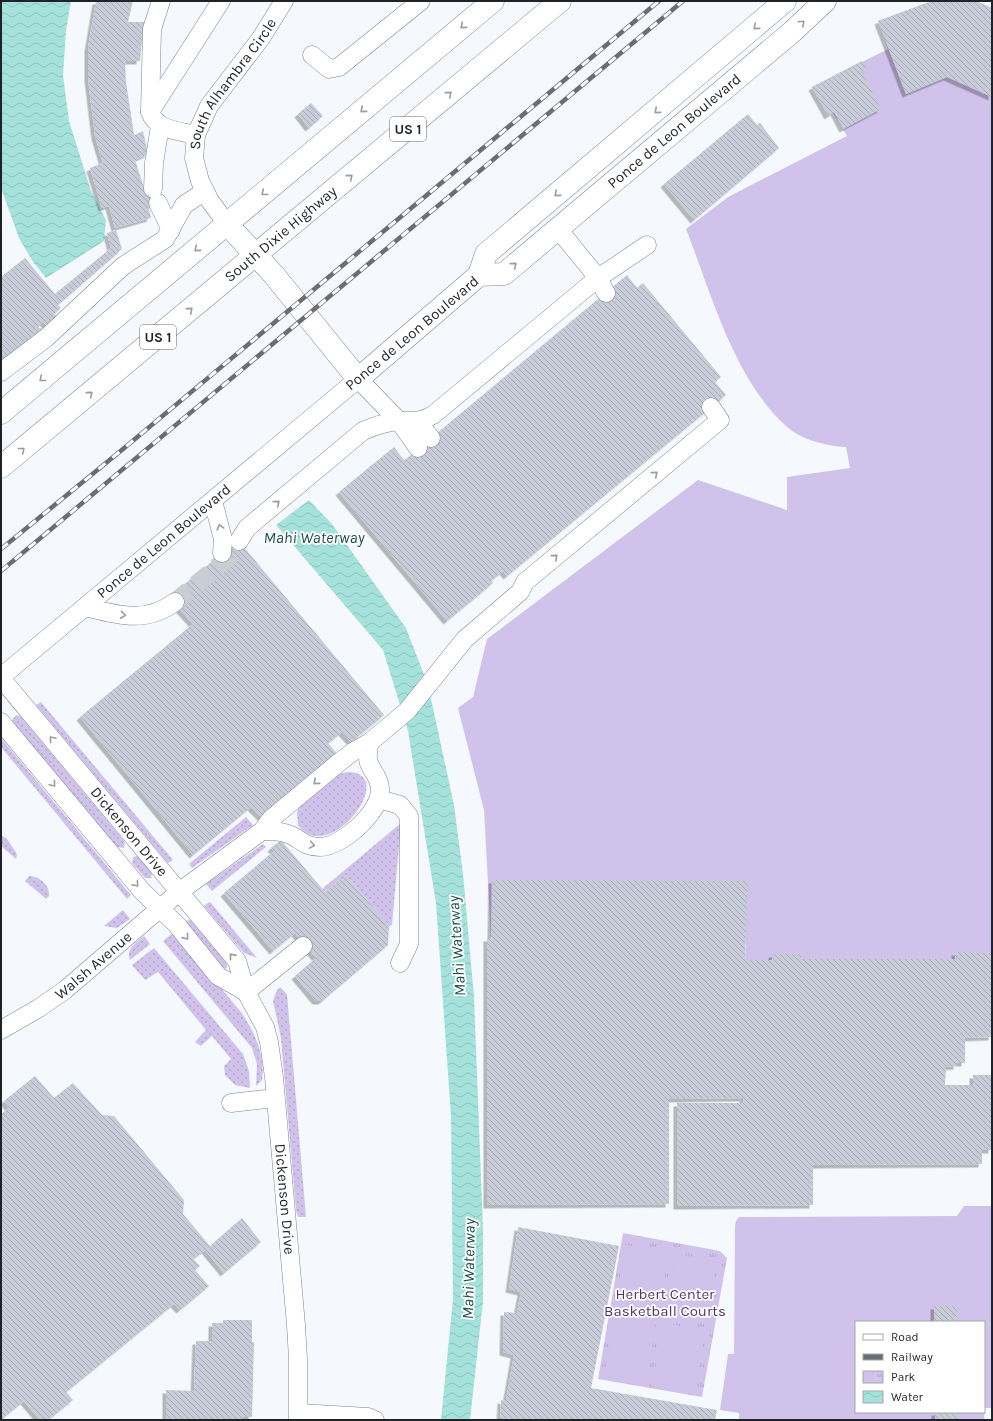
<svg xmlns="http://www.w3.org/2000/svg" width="993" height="1421" font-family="Karla,sans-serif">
	<defs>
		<pattern id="grass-dots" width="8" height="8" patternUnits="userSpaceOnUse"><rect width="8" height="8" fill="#d1c2eb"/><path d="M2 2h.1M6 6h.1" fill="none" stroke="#b3a6ca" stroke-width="1.8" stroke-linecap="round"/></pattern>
		<pattern id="park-tufts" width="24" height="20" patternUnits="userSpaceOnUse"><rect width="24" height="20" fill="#d1c2eb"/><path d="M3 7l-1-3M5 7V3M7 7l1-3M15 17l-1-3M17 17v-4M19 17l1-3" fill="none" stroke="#b3a6ca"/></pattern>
		<pattern id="water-waves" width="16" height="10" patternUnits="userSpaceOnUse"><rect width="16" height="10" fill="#a5e2dc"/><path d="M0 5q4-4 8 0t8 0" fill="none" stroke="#8ec2bd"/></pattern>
		<pattern id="building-back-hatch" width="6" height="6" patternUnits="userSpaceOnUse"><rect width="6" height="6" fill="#c8cbd8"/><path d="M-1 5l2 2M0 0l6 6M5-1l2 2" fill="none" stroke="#abaeb9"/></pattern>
		<filter id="shadow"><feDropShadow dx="-3.5" dy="3.5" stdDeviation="0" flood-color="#0004"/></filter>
	</defs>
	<rect width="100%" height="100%" fill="#f5f9fe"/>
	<!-- grass -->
	<g fill="url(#grass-dots)">
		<path d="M41,702L173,860L168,863L36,705Z"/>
		<path d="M16,715L20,716L125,842L124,848L117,847L14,724L12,720Z"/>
		<path d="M1,738L131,895L127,899L1,747Z"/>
		<path d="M347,772C401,772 329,868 298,825L297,812L300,806L336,775Z"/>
		<path d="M246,817L253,825L192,868L189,864Z"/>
		<path d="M401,823L392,925L389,926L346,875L325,892L322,889Z"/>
		<path d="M1,835L7,839L17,854L16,859L1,846Z"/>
		<path d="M263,844L266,847L212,891L206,884Z"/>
		<path d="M137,856L152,872L151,878H145L132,863L133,857Z"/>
		<path d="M29,876C39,876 50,885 49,896L46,899L25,881Z"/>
		<path d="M209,902L211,903L257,958L244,953L204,906Z"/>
		<path d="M123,910L130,919L117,928L104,926Z"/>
		<path d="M189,920L192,921L227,964V968L222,970L185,922Z"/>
		<path d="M174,932L241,1012C254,1031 266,1056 262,1080L256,1086L257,1064L252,1048L163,941Z"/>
		<path d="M144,936L150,944L130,960C126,948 136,943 144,936Z"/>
		<path d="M154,948L243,1054L249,1071L250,1088L235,1085L225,1075L224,1066L231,1059L212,1036L201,1046L195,1042L206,1030L158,972L145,980L132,965Z"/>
		<path d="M280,987L287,994L306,1217H298L296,1210L281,1038L273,1001L276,992Z"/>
	</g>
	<!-- park -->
	<path fill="url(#park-tufts)" d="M623,1233L720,1251L727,1258L702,1397L598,1379Z"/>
	<!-- pitch -->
	<g fill="#d1c2eb" fill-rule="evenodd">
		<path d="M932,1H976L992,8V959H801L800,954H773L772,960H745L746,938H491L484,810L458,708L473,697L487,639L698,480L787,510V477L850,468L846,447C826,446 801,440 786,426C734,379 711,293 686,229L728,197L847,136L833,113L828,116L812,87L888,49L878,21Z"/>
		<path d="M964,1206H992V1408H985L984,1420H739V1413L720,1410L728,1354H734L735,1226L736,1221L739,1217L957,1216ZM856,1322H984V1412H856Z"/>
		<path d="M626,1245L669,1252L658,1315L616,1308Z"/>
		<path d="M676,1254L717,1261L706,1323L665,1316Z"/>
		<path d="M615,1315L656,1322L646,1386L604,1379Z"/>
		<path d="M663,1323L705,1331L695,1393L652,1386Z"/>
	</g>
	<!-- water -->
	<g fill="url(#water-waves)">
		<path d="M1,1H71L66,31L63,75L69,121L91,191L106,220L104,241L46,278L33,262L19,238L1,188Z"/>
		<path d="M309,500L332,524L406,628L428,685L454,805L463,874L474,997L483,1230V1301L470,1420H441L453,1299L451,1116L436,903L408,731L383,650L276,525Z"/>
	</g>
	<!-- building -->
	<g fill="url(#building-back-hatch)" filter="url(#shadow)">
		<path d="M96,1H133L128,22H144L140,61H125L126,82L134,135L143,131L148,154L135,160L145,191L159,187L164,201L148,206L151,218L115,228L109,206L102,208L90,168L103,163L95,136L88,78V48Z"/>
		<path d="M932,1H976L992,8V97L947,77L906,94L878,21Z"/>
		<path d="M862,61L867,70L862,72L881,109L843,129L834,112L828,116L812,87Z"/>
		<path d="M311,103L323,116L309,128L298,114Z"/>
		<path d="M748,114L757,125L760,123L779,148L694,220L664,184Z"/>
		<path d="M116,230L122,249L58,305L61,308L54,314L58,317L47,326L43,322L38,327L43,330L1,367V277L25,258L55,294L111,248L107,233Z"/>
		<path d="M627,275L637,288L643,283L721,377L715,382L726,395L507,576L503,571L491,581L493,583L447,621L339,492L394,447L404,460L406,459Z"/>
		<path d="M238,540L384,715L351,742L342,732L328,743L338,755L262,818L251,807L193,855L80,717L193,624L169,597Z"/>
		<path d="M281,840L325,892L346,875L389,926L388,945L322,1001H316L295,976L316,958L295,933L273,951L224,893L274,851L271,848Z"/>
		<path d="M492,880L748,881L745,960H772V954H801V959H955V952L992,953V1037L965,1038V1063H957V1066L946,1067L945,1085H973V1075H992V1150H982V1164L813,1165V1205L677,1206V1103H744L743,1098L669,1099V1204L487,1205V938H491Z"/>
		<path d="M35,1076L54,1098L73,1083L102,1115L114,1116L184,1200L183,1214L210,1246L242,1218L261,1242L224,1273L205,1250L193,1259L200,1266L195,1270L209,1286L180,1310L174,1304L66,1392L73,1400L48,1420H40L24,1401L4,1417L1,1413V1114L9,1108L4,1101Z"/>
		<path d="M518,1227L619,1246L591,1388L717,1410L715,1420H500L501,1400L506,1401L514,1355L503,1352L504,1312L517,1313L521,1292L509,1289Z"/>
		<rect x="934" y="1306" width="23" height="16"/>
		<path d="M223,1320H252V1342H254L252,1417H243V1420H166V1390L194,1391L196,1341H212V1323H223Z"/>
		<rect x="935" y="1412" width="23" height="8"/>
	</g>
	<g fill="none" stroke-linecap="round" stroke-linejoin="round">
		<!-- minor-tunnel -->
		<path stroke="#caced3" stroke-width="18" stroke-dasharray="18 9" stroke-linecap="butt" d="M175,602L230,556L239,541"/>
		<defs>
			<g id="minor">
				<path d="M161,1L152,29L150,112C156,130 179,131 196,135"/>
				<path d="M312,55L329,69L339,67L421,1"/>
				<path d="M150,112L221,1"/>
				<path d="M153,189L154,163L160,126"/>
				<path d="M158,203L171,230"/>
				<path id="s1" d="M227,224L210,201L200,181L194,158L196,135L209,106L261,38L284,1"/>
				<path d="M558,229L598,278L606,293"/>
				<path d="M1,372L46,338L123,266L165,239L184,205L205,191"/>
				<path d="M417,421L431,438"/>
				<path d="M213,501L223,539L222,553"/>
				<path d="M239,541L247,528L363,431C374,426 388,422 400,421C413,421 421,422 433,415L598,278L647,245"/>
				<path d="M85,607C117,615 146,624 175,602"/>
				<path id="s2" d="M1,677L358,379L399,421L418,448"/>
				<path id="s3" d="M1,678L237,961L246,992L265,1027L269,1042L274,1077L296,1325L298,1359V1420"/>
				<path d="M1,722L142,891L177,925L218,976L246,992"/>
				<path d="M379,799L400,805L409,816V944L400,963"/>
				<path d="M262,831C273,831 283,831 293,836C303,842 307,847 320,847C342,847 382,811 380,788C378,768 362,770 370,742"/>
				<path d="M246,992L303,946"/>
				<path id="s4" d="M1,1030L39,1008L65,990L179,892L262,831L271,819L337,764L354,751L370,742L407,711L465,639L520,592L525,582L720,420L711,407"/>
				<path d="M231,1103L275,1098"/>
				<path d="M299,1413L368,1417L375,1420"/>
			</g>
			<g id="major">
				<path id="s5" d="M227,224L274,275L358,379L479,275L504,274L792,32L825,1"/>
				<path d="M479,275L486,254L785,1"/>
			</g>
			<g id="highway">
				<path d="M1,413L493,1"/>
				<path id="s6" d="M1,467L560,1"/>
			</g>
		</defs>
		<!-- minor casing -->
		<use href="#minor" stroke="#7a858e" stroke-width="19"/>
		<!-- major casing -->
		<use href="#major" stroke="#7a858e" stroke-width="23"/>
		<!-- highway casing -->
		<use href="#highway" stroke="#7a858e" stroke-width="23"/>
		<!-- minor -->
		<use href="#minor" stroke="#fff" stroke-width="18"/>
		<!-- major -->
		<use href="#major" stroke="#fff" stroke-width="22"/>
		<!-- highway -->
		<use href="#highway" stroke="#fff" stroke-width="22"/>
		<defs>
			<g id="rail">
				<path d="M1,549L123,449L659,1"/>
				<path d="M1,571L683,1"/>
			</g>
		</defs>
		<!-- rail casing -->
		<use href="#rail" stroke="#6a6e72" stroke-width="4.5"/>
		<!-- rail -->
		<use href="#rail" stroke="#fff" stroke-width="3" stroke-dasharray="9" stroke-linecap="butt"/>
	</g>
	<!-- one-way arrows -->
	<defs><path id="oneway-chevron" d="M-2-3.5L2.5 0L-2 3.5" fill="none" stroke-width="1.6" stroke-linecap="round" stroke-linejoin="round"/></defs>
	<g stroke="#9a9c9e">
		<use href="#oneway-chevron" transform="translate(802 23) rotate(-43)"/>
		<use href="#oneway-chevron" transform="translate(463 26) rotate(140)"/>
		<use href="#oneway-chevron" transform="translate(756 27) rotate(139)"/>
		<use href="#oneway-chevron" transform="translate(449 94) rotate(-40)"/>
		<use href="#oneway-chevron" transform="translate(363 110) rotate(140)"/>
		<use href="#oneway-chevron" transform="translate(657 111) rotate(139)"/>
		<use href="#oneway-chevron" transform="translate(350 177) rotate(-40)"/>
		<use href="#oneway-chevron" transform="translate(264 193) rotate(141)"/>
		<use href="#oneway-chevron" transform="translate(557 194) rotate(140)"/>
		<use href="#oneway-chevron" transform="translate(197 249) rotate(140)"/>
		<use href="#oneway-chevron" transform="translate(514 265) rotate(-40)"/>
		<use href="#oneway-chevron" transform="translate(190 310) rotate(-40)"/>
		<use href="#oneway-chevron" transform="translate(42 379) rotate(141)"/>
		<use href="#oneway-chevron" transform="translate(90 394) rotate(-40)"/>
		<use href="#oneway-chevron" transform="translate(22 450) rotate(-39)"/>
		<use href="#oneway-chevron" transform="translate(655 474) rotate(-40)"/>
		<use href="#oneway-chevron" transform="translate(277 503) rotate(-40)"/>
		<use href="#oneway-chevron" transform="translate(220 527) rotate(-105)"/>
		<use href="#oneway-chevron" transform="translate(555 557) rotate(-40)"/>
		<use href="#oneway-chevron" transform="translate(123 615) rotate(6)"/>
		<use href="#oneway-chevron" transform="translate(52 739) rotate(-130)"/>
		<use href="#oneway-chevron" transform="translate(316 782) rotate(140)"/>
		<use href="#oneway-chevron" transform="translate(53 784) rotate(50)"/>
		<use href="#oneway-chevron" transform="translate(312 845) rotate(10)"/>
		<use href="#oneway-chevron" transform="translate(136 884) rotate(50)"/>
		<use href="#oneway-chevron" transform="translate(186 937) rotate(51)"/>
		<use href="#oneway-chevron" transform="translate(232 956) rotate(-129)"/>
	</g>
	<g text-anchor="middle" stroke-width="3.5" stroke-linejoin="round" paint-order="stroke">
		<!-- shield labels -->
		<g fill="#fff" stroke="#626568" stroke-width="1">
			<rect x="390" y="117" width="36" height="24" rx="3"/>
			<rect x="140" y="325" width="36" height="24" rx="3"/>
		</g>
		<g font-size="14" font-weight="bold" fill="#1f2327">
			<text x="408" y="134">US 1</text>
			<text x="158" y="342">US 1</text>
		</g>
		<!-- street labels -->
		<g font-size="15" fill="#1f2327" stroke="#fff">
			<text dy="5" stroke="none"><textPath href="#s1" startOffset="160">South Alhambra Circle</textPath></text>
			<text dy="5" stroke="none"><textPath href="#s5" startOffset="610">Ponce de Leon Boulevard</textPath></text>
			<text dy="5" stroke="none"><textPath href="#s6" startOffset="364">South Dixie Highway</textPath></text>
			<text transform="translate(412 333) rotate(-40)" y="5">Ponce de Leon Boulevard</text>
			<text dy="5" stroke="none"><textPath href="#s2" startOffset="212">Ponce de Leon Boulevard</textPath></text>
			<text dy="5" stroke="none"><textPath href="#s3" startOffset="200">Dickenson Drive</textPath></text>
			<text dy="5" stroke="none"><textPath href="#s4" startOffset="113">Walsh Avenue</textPath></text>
			<text dy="5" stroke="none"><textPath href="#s3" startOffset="614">Dickenson Drive</textPath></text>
		</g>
		<!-- park labels -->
		<g font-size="15" fill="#4f376e" stroke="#fff">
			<text x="665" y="1299">Herbert Center<tspan x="665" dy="17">Basketball Courts</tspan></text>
		</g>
		<!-- water labels -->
		<g font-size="16" font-style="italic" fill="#1a4f4b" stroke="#fff">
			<text x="314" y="543">Mahi Waterway</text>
			<text transform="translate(456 946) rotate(-94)" y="6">Mahi Waterway</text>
			<text transform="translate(468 1269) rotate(-89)" y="6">Mahi Waterway</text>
		</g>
	</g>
	<!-- border -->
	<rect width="993" height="1421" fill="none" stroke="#1f2327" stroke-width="4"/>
	<!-- legend -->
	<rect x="855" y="1321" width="130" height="92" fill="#ffffff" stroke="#a5a7a9"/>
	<rect x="863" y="1334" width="20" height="6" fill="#ffffff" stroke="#a5a7a9"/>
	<text x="891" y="1341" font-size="12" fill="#1f2327">Road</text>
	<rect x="863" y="1354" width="20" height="6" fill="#6a6e72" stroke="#a5a7a9"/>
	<text x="891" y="1361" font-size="12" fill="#1f2327">Railway</text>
	<rect x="863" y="1371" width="20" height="12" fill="url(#park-tufts)" stroke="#a5a7a9"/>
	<text x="891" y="1381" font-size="12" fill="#1f2327">Park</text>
	<rect x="863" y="1391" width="20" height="12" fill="url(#water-waves)" stroke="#a5a7a9"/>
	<text x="891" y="1401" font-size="12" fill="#1f2327">Water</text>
</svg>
